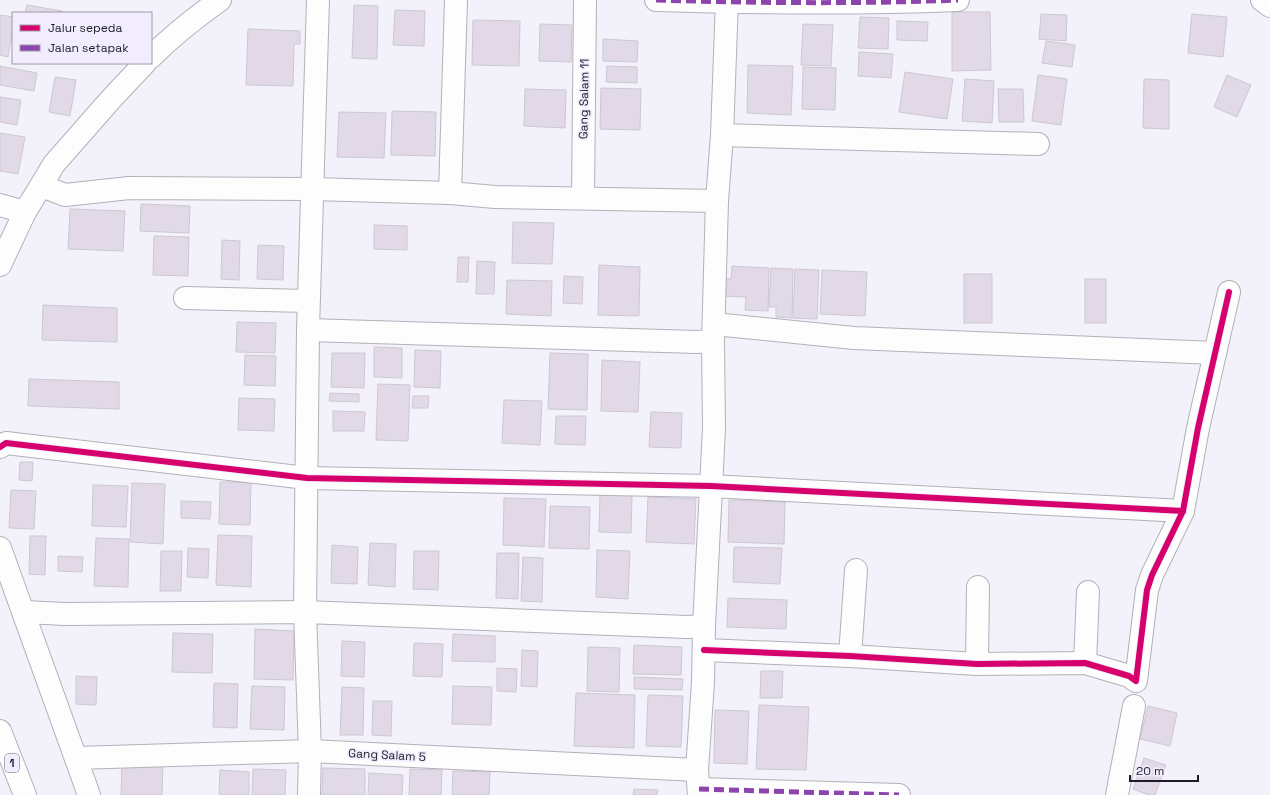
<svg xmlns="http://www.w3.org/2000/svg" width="1270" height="795" font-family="'Space Grotesk',sans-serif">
	<rect width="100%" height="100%" fill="#f3f1fa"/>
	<!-- building -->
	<g fill="#e2d9e8" stroke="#ccc8d1">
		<path d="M27,5L62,11V13H25Z"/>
		<path d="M354,5L378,6L377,59L352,58Z"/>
		<path d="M395,10L425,11L424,46L393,45Z"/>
		<path d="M952,12H990L991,70L952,71Z"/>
		<path d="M1041,14L1067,15L1066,41L1039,39Z"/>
		<path d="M1192,14L1227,17L1223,57L1188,53Z"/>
		<path d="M0,15L13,17V26L8,57L0,55Z"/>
		<path d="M860,17L889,18L888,49L858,48Z"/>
		<path d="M473,20L520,21L519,66L472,65Z"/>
		<path d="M897,21L928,22L927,41L897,40Z"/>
		<path d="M540,24L572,25L571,62L539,61Z"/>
		<path d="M803,24L833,25L831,66L801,65Z"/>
		<path d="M248,29L300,31V44H294L293,86L246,85Z"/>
		<path d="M603,39L638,41L637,62L603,61Z"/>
		<path d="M1046,41L1075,45L1072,67L1042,63Z"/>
		<path d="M859,52L893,54L891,78L858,76Z"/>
		<path d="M748,65L793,66L791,115L747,113Z"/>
		<path d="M0,66L37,73L34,91L0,85Z"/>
		<path d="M607,66L637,67V83L606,82Z"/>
		<path d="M803,67L836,68L835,110L802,109Z"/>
		<path d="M905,72L953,79L947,119L899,112Z"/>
		<path d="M1038,75L1067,79L1061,125L1032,121Z"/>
		<path d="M1227,75L1251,85L1237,117L1214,107Z"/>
		<path d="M55,77L76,80L70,116L49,112Z"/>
		<path d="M965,79L994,81L992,123L962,121Z"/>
		<path d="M1144,79L1169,80V129L1143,128Z"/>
		<path d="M601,88L641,89L640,130L600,129Z"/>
		<path d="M525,89L566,90L565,128L524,126Z"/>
		<path d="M998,89H1023L1024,122H999Z"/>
		<path d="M0,97L21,100L17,125L0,122Z"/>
		<path d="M392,111L436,112L435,156L391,155Z"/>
		<path d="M339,112L386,113L384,158L337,157Z"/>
		<path d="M0,133L25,137L18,174L0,171Z"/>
		<path d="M141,204L190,206L189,233L140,231Z"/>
		<path d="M70,209L125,211L123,251L68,249Z"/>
		<path d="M513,222L554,223L552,264L512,263Z"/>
		<path d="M374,225L407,226V250L374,249Z"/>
		<path d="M154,236L189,237L188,276L153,275Z"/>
		<path d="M222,240L240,241L239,280L221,279Z"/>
		<path d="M258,245L284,246L283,280L257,279Z"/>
		<path d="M458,257H469L468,282H457Z"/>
		<path d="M477,261L495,262L494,294H476Z"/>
		<path d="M599,265L640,267L639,316L598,315Z"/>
		<path d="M732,266L769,268L768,311L745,310L746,297L723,296V278L731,279Z"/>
		<path d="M771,268L793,269L792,318L776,317V307H769Z"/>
		<path d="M795,269L819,270L817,319L793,318Z"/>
		<path d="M822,270L867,272L865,316L820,314Z"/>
		<rect x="964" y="274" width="28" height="49"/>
		<path d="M564,276L583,277L582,304L563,303Z"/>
		<rect x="1085" y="279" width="21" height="44"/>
		<path d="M507,280L552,281L551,316L506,314Z"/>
		<path d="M43,305L117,308V342L42,340Z"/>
		<path d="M237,322L276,323L275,353L236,352Z"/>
		<path d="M374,347L402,348V378L374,377Z"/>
		<path d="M415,350L441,351L440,388L414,387Z"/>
		<path d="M332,353H365L364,388L331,387Z"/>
		<path d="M550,353L588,354L587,410L548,409Z"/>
		<path d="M245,355L276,356L275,386L244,385Z"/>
		<path d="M602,360L640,362L638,412L601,411Z"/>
		<path d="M29,379L119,382V409L28,406Z"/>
		<path d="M378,384L410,385L408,441L376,440Z"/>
		<path d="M330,393L359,394V402L329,401Z"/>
		<path d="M413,396H429L428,408H412Z"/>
		<path d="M239,398L275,399L274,431L238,430Z"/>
		<path d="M504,400L542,401L540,445L502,443Z"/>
		<path d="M333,411L365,412L364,431H333Z"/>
		<path d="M651,412L682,413L681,448L649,447Z"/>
		<path d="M556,416H586L585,445L555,444Z"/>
		<path d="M20,462H33L32,481L19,480Z"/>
		<path d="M220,482H251L250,525L219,524Z"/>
		<path d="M132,483L165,484L163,544L130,542Z"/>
		<path d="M93,485L128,486L126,527L92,526Z"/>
		<path d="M11,490L36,491L34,529L9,528Z"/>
		<path d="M600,494L632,495L631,533L599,532Z"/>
		<path d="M648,497L696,499L694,544L646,542Z"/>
		<path d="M504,498L546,499L544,547L503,545Z"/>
		<path d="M729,500L785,502L784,544L728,542Z"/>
		<path d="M181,501L211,502L210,519L181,518Z"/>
		<path d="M550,506L590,507L589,549L549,548Z"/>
		<path d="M218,535L252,536L251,587L216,585Z"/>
		<path d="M30,536H46L45,575L29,574Z"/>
		<path d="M96,538L129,539L128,587L94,586Z"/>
		<path d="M370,543L396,544L395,587L368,585Z"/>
		<path d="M332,545L358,547L357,584L331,583Z"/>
		<path d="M734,547L782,548L780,584L733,582Z"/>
		<path d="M188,548L209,549L208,578L187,577Z"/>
		<path d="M597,550L630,551L628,599L596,597Z"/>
		<path d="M161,551H182L181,591H160Z"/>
		<path d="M414,551H439L438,590L413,589Z"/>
		<path d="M497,553H519L518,599L496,598Z"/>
		<path d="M58,556L83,557L82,572L58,571Z"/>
		<path d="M523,557L543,558L542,602L521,601Z"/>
		<path d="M728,598L787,600L786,629L727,627Z"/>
		<path d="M255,629L294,631L293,680L254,679Z"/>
		<path d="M173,633L213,634L212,673L172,672Z"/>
		<path d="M453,634L495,636V662L452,661Z"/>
		<path d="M342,641L365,642L364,677L341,676Z"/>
		<path d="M414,643L443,644L442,677L413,676Z"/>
		<path d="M634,645L682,647L681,675L633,674Z"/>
		<path d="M588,647L620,648L619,692L587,691Z"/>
		<path d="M522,650L538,651L537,687L521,686Z"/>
		<path d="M497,668L517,669L516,692L497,691Z"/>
		<path d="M761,671H783L782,698H760Z"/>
		<path d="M76,676L97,677L96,705L76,704Z"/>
		<path d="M634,677L683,679L682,690L634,689Z"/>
		<path d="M214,683L238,684L237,728L213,727Z"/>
		<path d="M252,686L285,687L284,730L250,729Z"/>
		<path d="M453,686L492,687L491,725L452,724Z"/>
		<path d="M342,687L364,688L363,735H340Z"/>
		<path d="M576,693L635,695L634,748L574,746Z"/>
		<path d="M648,695L683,696L681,747L646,746Z"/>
		<path d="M373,701H392L391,736L372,735Z"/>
		<path d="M759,705L809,707L806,770L756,769Z"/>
		<path d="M1148,706L1177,713L1170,746L1140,739Z"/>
		<path d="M715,710L749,711L747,764L714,763Z"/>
		<path d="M1144,758L1166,765L1155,795H1149L1133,789Z"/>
		<path d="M122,762L163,763L162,795H121Z"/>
		<path d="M323,768L365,769V795H322Z"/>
		<path d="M253,769L286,770L285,795H252Z"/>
		<path d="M410,769L442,770L441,795H409Z"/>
		<path d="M220,770L249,772V795H219Z"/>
		<path d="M453,771L490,772L489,795H452Z"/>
		<path d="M369,773L403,775L402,795H368Z"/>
		<path d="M634,789L658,790L657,795H633Z"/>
	</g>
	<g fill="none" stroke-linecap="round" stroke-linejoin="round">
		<defs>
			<g id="street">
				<path d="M656,0C757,3 858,4 958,0"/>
				<path d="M1262,0L1270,6"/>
				<path d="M151,57C172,36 196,17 220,0"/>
				<path d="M722,135L1038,144"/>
				<path d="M42,186L65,195L129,188L313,189L450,193L495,197L717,201"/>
				<path d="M450,193L456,0"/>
				<path d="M583,198L585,0"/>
				<path d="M0,205L25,212"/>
				<path d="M0,265L25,212L54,164L112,98L145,63"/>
				<path d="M185,298L308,301"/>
				<path d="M714,324L854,338L1215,353"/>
				<path d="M308,330L696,342L713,341"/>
				<path d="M0,447L6,443L307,478L711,486L1183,511"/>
				<path d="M0,548L89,795"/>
				<path d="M24,612L65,614L305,612L687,627L704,626"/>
				<path d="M704,650L850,656L977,664L1085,663L1129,676L1136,681L1147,590L1152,575L1183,511L1198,428L1229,292"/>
				<path d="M850,656L856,570"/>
				<path d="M1085,663L1088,592"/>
				<path d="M977,664L978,587"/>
				<path d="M76,758L310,751L697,770"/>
				<path d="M699,789L899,795"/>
				<path d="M309,795L310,751L305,612L308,330L318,0"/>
				<path d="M699,795L697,770L703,682L704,626L714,428L713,341L717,201L722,135L727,0"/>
				<path d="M1117,795L1134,706"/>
			</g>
			<path id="highway" d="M0,731L25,795"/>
		</defs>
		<!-- street casing -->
		<use href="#street" stroke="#b2b0b9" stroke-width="24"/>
		<!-- highway casing -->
		<use href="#highway" stroke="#b2b0b9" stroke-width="24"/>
		<!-- street -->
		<use href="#street" stroke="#fdfdfe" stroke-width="22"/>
		<!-- highway -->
		<use href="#highway" stroke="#fdfdfe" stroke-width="22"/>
		<!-- quiet -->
		<g stroke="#8e44ad" stroke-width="5" stroke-dasharray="10 5" stroke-linecap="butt">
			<path d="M656,0C757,3 858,4 958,0"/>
			<path d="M699,789L899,795"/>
		</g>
		<defs>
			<g id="cycleway">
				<path d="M0,447L6,443L307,478L711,486L1183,511"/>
				<path d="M704,650L850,656L977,664L1085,663L1129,676L1136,681L1147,590L1152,575L1183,511L1198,428L1229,292"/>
			</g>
		</defs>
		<!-- cycleway casing -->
		<use href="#cycleway" stroke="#f1edfe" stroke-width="8"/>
		<!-- cycleway -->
		<use href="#cycleway" stroke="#d6006c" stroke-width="6"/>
	</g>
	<g text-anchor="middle" stroke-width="3.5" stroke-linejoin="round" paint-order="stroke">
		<!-- shield labels -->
		<rect fill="#f1edfe" stroke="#5d5b67" stroke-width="1" x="5" y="754" width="14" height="18" rx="3"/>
		<g font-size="11" font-weight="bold" fill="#1e1c26">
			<text x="12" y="767">1</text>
		</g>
		<!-- street labels -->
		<g font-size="12" fill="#1e1c26" stroke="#f1edfe">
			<text transform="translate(584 99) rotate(-89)" y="4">Gang Salam 11</text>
			<text transform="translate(387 755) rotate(3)" y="4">Gang Salam 5</text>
		</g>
	</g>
	<!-- legend -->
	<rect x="12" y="12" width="140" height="52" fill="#f1edfe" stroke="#9d99a8"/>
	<rect x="20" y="25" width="20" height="6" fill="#d6006c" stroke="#9d99a8"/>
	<text x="48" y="32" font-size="12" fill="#1e1c26">Jalur sepeda</text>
	<rect x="20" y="45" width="20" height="6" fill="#8e44ad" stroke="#9d99a8"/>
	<text x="48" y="52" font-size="12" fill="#1e1c26">Jalan setapak</text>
	<!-- scale -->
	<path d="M1130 775v6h68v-6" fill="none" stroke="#1e1c26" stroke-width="2"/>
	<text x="1136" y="775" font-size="12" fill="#1e1c26" stroke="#f1edfe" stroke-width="3" paint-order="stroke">20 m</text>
</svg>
